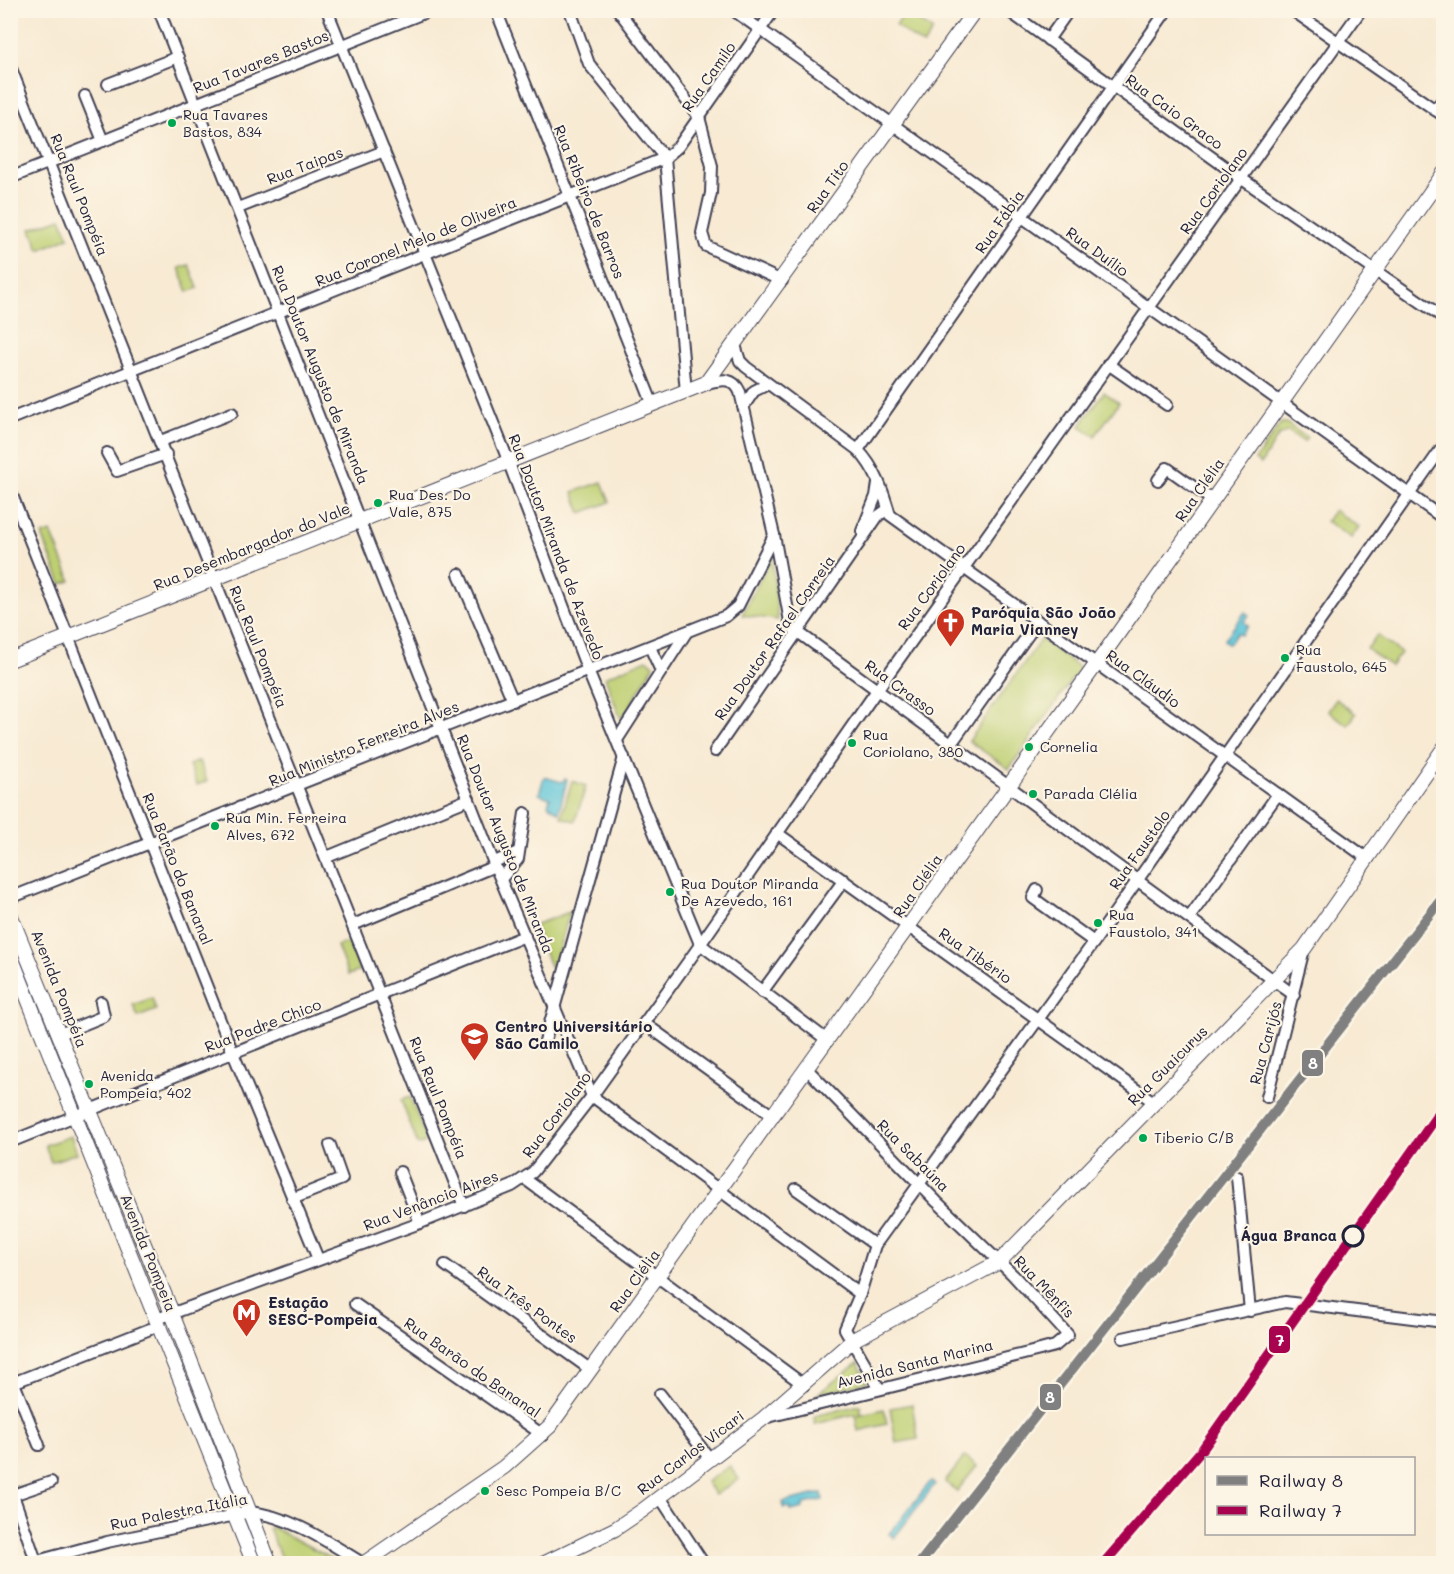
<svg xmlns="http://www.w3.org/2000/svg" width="1454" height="1574" font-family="Mali,sans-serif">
	<rect width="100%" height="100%" fill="#fcf5e5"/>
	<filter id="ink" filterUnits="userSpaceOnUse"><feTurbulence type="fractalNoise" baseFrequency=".0167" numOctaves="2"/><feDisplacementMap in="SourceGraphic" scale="12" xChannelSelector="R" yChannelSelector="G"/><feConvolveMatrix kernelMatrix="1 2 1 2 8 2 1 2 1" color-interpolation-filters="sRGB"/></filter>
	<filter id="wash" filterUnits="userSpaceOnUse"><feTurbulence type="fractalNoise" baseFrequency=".008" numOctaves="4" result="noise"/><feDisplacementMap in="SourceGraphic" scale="24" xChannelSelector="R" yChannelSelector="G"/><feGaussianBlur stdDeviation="1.35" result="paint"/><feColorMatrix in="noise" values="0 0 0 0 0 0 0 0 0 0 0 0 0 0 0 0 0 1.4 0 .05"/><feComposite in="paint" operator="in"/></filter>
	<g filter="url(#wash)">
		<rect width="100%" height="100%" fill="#f8ead3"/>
		<!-- green -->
		<g fill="#becf72" stroke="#707856" stroke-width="1.5">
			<path d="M905,12L933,31L923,45L896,26Z"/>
			<path d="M61,218L69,237L39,250L31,229Z"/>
			<path d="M189,265L198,288L188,292L179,268Z"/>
			<path d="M1104,392L1119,403L1095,436L1080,426Z"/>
			<path d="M1281,423H1286L1307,438L1304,442L1288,431L1278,436L1261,464L1255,460Z"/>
			<path d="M602,482L610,502L581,513L573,492Z"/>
			<path d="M1334,510L1359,527L1351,538L1326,521Z"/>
			<path d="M51,532L71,581L61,584L42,535Z"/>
			<path d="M772,556L778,620L742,615Z"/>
			<path d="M1377,635L1401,653L1391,666L1367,649Z"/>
			<path d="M1041,639L1080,668L1009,769L969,741Z"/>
			<path d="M647,659L654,665L624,716L620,717L605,677Z"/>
			<path d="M1336,699L1356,714L1348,725L1328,711Z"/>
			<path d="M199,761L207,781L197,785L189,765Z"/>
			<path d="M572,781L586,786L575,821L561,817Z"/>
			<path d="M570,912L554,965L550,966L534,925Z"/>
			<path d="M348,942L360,971L348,975L337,946Z"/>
			<path d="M152,998L156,1010L138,1017L133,1005Z"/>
			<path d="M410,1097L427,1141L418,1145L401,1100Z"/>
			<path d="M93,1134L162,1307L91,1135Z"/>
			<path d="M71,1136L77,1153L51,1162L45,1145Z"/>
			<path d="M175,1340L235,1492L233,1494L172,1341Z"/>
			<path d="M858,1363L867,1382L816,1395Z"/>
			<path d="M912,1404L918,1439L896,1443L890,1408Z"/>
			<path d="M860,1405L861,1413L858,1415L884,1409L887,1424L858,1431L855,1414L815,1424L814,1416Z"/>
			<path d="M965,1456L977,1466L957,1491L945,1482Z"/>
			<path d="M730,1466L739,1479L715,1495L706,1482Z"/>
			<path d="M272,1527L340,1563H283L269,1528Z"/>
		</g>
		<!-- water -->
		<g fill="#5cc4d8" stroke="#3f738a" stroke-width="1.5">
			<path d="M1245,612L1249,615L1244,622L1248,626L1241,635L1237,633L1229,644L1224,640Z"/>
			<path d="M544,777L562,782L565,779L567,780L559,812L548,805L550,798L539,794Z"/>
			<path d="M931,1481L935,1484L894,1538L889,1534Z"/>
			<path d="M822,1493L823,1500L803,1504V1508L791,1511L790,1507L784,1508L783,1502Z"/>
		</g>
	</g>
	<g filter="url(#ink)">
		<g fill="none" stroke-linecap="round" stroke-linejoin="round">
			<defs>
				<g id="minor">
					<path d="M159,10L495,866L592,1096L860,1294"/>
					<path d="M327,10L504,450L588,671L700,944L827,1040"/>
					<path d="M496,10L653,405"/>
					<path d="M570,10L589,64L665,158L686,392"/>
					<path d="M618,10L699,117L712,166L711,193L702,233L706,246L782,281"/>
					<path d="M733,10L1444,519"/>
					<path d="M1007,10L1242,179L1444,318"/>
					<path d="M1292,10L1444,116"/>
					<path d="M1048,40L1069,10"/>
					<path d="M10,66L464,1206"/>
					<path d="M108,84L178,57"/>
					<path d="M85,96L103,141"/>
					<path d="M1435,110L1444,98"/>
					<path d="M10,178L431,10"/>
					<path d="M238,208L384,151"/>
					<path d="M735,345L740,361L746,367L858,450C876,469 883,491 890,515L1368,859"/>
					<path d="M1108,364L1167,405"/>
					<path d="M706,383C721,380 733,376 740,392L774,535L791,627L1294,995"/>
					<path d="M743,407L754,391L768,384"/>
					<path d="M10,419L665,158L678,147L774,10"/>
					<path d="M161,441L232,413"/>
					<path d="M858,450L1167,10"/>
					<path d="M107,453L117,471L166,454"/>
					<path d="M1158,480L1167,468L1212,500"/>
					<path d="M10,490L233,1053L318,1259"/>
					<path d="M862,531L876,496L878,483"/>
					<path d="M459,574L513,701"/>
					<path d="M650,647L661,671"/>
					<path d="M617,740L686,633"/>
					<path d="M951,744L1038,621"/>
					<path d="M715,751L878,516L888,509"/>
					<path d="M777,833L1155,1103"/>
					<path d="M327,857L469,799"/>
					<path d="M494,862L518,852"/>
					<path d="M501,879L518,859L525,813"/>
					<path d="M1037,890L1033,898L1094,942"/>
					<path d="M10,898L726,616L738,606L774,535"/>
					<path d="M1189,918L1278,794"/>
					<path d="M353,925L495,866"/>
					<path d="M762,992L844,880"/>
					<path d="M644,1023L773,1116"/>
					<path d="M60,1034L104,1016L101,1002"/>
					<path d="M545,1041L624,757"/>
					<path d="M1267,1097L1304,949"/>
					<path d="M10,1142L525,936"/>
					<path d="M400,1172L420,1223"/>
					<path d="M1237,1177L1250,1311"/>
					<path d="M525,1179L804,1385"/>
					<path d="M796,1189L875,1245"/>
					<path d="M292,1199L342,1179L330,1145"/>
					<path d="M445,1265L591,1370"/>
					<path d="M355,1304L543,1435"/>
					<path d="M157,1319L420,1223L512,1186L533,1172L592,1096L695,952L877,690L1361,10"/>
					<path d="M1123,1338L1285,1302L1444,1322"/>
					<path d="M10,1373L39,1445"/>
					<path d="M10,1384L150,1329"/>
					<path d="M879,1388L845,1329L860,1294L875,1245L1094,942L1444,445"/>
					<path d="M660,1394L710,1459"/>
					<path d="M764,1418L1040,1350L1055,1346L1068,1335L1013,1275L937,1202L807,1069"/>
					<path d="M13,1495L36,1561"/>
					<path d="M10,1496L51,1482"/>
					<path d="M660,1497L704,1564"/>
					<path d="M26,1564L107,1542L250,1512C291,1516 329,1543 364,1564"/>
				</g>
				<g id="major">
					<path d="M10,660L706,383L975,10"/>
					<path d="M10,914L172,1313L169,1306"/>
					<path d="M10,954L254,1564"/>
					<path d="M169,1306L270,1564"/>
					<path d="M363,1564L504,1467L550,1426L1105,652L1444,173"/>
					<path d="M543,1564L615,1529L643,1510L764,1418L853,1340L999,1262L1304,949L1444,748"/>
				</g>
			</defs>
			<!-- minor casing -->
			<use href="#minor" stroke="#424052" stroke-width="14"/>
			<!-- major casing -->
			<use href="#major" stroke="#424052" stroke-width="16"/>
			<!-- minor -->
			<use href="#minor" stroke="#fff" stroke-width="10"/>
			<!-- major -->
			<use href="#major" stroke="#fff" stroke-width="14"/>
			<defs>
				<path id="rail-1" d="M919,1564L1444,896"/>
				<path id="rail-2" d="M1103,1564L1202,1450L1444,1106"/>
			</defs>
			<!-- rail-1 casing -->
			<use href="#rail-1" stroke="#fcf5e5" stroke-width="15"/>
			<!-- rail-2 casing -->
			<use href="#rail-2" stroke="#fcf5e5" stroke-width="15"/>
			<!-- rail-1 -->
			<use href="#rail-1" stroke="#808080" stroke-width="10"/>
			<!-- rail-2 -->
			<use href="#rail-2" stroke="#a8034f" stroke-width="10"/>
		</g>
	</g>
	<!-- icons -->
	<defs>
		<symbol id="church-pin" viewBox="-11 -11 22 30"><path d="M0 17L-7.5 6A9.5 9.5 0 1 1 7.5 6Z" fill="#c8321e" stroke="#fcf5e5"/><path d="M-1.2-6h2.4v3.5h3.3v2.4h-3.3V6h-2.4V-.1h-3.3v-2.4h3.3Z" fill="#fff"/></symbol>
		<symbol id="university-pin" viewBox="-11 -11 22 30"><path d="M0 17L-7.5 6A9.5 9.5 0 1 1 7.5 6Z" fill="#c8321e" stroke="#fcf5e5"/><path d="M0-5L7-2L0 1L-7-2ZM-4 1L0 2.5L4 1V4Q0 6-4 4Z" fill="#fff"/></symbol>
		<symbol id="metro-pin" viewBox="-11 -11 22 30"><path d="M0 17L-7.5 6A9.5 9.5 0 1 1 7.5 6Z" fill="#c8321e" stroke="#fcf5e5"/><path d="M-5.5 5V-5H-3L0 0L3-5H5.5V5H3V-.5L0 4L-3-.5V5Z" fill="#fff"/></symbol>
	</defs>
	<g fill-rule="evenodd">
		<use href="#church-pin" x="934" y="606" width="33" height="45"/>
		<use href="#university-pin" x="458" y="1020" width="33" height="45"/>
		<use href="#metro-pin" x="230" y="1296" width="33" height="45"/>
	</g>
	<!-- markers -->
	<g fill="#00a651" stroke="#fcf5e5" stroke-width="2">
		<circle cx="172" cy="123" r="5"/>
		<circle cx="378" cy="503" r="5"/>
		<circle cx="1285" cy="658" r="5"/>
		<circle cx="852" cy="743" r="5"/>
		<circle cx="1029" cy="747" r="5"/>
		<circle cx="1033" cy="794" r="5"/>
		<circle cx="215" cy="826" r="5"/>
		<circle cx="670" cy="892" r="5"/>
		<circle cx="1098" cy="923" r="5"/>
		<circle cx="89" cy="1084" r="5"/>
		<circle cx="1143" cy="1138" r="5"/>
		<circle cx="485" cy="1491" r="5"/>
	</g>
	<circle fill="#fcf5e5" stroke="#22223b" stroke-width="3" cx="1353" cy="1236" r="10"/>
	<g text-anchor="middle" stroke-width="4.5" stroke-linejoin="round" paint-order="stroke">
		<!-- bus labels -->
		<g font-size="14" fill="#22223b" stroke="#fcf5e5" text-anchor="start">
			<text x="183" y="120">Rua Tavares<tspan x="183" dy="17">Bastos, 834</tspan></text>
			<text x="389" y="500">Rua Des. Do<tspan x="389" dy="17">Vale, 875</tspan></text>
			<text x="1296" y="655">Rua<tspan x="1296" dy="17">Faustolo, 645</tspan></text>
			<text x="863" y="740">Rua<tspan x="863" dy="17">Coriolano, 380</tspan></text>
			<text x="1040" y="752">Cornelia</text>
			<text x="1044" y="799">Parada Clélia</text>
			<text x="226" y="823">Rua Min. Ferreira<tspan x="226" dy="17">Alves, 672</tspan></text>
			<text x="681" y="889">Rua Doutor Miranda<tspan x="681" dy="17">De Azevedo, 161</tspan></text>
			<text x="1109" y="920">Rua<tspan x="1109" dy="17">Faustolo, 341</tspan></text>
			<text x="100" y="1081">Avenida<tspan x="100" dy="17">Pompeia, 402</tspan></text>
			<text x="1154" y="1143">Tiberio C/B</text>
			<text x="496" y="1496">Sesc Pompeia B/C</text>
		</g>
		<!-- street labels -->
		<g font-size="15" fill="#22223b" stroke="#fcf5e5">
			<text transform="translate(261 62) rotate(-22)" y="5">Rua Tavares Bastos</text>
			<text transform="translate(709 77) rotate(-55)" y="5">Rua Camilo</text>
			<text transform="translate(1174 112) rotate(36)" y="5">Rua Caio Graco</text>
			<text transform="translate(305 166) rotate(-21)" y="5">Rua Taipas</text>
			<text transform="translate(828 187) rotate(-55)" y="5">Rua Tito</text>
			<text transform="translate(1214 191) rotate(-54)" y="5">Rua Coriolano</text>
			<text transform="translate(79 195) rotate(68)" y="5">Rua Raul Pompéia</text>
			<text transform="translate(589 202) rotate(68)" y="5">Rua Ribeiro de Barros</text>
			<text transform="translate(1000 222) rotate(-55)" y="5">Rua Fábia</text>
			<text transform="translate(416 242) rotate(-22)" y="5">Rua Coronel Melo de Oliveira</text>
			<text transform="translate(1097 252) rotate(36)" y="5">Rua Duílio</text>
			<text transform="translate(320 375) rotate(68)" y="5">Rua Doutor Augusto de Miranda</text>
			<text transform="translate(1200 490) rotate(-55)" y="5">Rua Clélia</text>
			<text transform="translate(252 547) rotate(-22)" y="5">Rua Desembargador do Vale</text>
			<text transform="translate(556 547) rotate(69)" y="5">Rua Doutor Miranda de Azevedo</text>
			<text transform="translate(932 587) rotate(-54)" y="5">Rua Coriolano</text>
			<text transform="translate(775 638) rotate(-55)" y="5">Rua Doutor Rafael Correia</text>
			<text transform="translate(258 647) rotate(68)" y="5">Rua Raul Pompéia</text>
			<text transform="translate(1143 679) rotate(36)" y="5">Rua Cláudio</text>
			<text transform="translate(900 688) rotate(36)" y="5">Rua Crasso</text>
			<text transform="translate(364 744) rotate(-22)" y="5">Rua Ministro Ferreira Alves</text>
			<text transform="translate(505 844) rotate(68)" y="5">Rua Doutor Augusto de Miranda</text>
			<text transform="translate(1140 850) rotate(-55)" y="5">Rua Faustolo</text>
			<text transform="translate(177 869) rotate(68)" y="5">Rua Barão do Bananal</text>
			<text transform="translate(918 886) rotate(-55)" y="5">Rua Clélia</text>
			<text transform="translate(975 956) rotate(35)" y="5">Rua Tibério</text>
			<text transform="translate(59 989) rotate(68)" y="5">Avenida Pompéia</text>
			<text transform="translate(263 1026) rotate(-21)" y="5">Rua Padre Chico</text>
			<text transform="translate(1266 1043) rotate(-75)" y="5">Rua Carijós</text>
			<text transform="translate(1168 1066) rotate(-45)" y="5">Rua Guaicurus</text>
			<text transform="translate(438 1098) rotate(68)" y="5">Rua Raul Pompéia</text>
			<text transform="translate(557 1115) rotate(-53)" y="5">Rua Coriolano</text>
			<text transform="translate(913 1156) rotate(45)" y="5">Rua Sabaúna</text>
			<text transform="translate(431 1201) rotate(-21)" y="5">Rua Venâncio Aires</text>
			<text transform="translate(148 1253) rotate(68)" y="5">Avenida Pompeia</text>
			<text transform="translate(635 1281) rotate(-54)" y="5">Rua Clélia</text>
			<text transform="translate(1044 1287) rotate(46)" y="5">Rua Mênfis</text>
			<text transform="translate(527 1305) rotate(36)" y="5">Rua Três Pontes</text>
			<text transform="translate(915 1364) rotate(-14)" y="5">Avenida Santa Marina</text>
			<text transform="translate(472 1368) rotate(35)" y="5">Rua Barão do Bananal</text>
			<text transform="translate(691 1453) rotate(-37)" y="5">Rua Carlos Vicari</text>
			<text transform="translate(179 1512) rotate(-11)" y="5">Rua Palestra Itália</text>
		</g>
		<!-- poi labels -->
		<g font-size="15" font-weight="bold" fill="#22223b" stroke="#fcf5e5" text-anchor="start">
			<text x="971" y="618">Paróquia São João<tspan x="971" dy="17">Maria Vianney</tspan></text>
			<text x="495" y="1032">Centro Universitário<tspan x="495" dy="17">São Camilo</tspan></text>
			<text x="268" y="1308">Estação<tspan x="268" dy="17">SESC-Pompeia</tspan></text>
		</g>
		<!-- stop labels -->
		<g font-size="15" font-weight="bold" fill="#22223b" stroke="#fcf5e5" text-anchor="end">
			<text x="1337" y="1241">Água Branca</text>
		</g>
	</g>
	<g stroke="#fcf5e5" stroke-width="2">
		<rect x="1301" y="1049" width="23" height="28" rx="6" fill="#808080"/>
		<rect x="1268" y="1325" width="23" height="29" rx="6" fill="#a8034f"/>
		<rect x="1039" y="1383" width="23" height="28" rx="6" fill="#808080"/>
	</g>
	<g font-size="16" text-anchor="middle" font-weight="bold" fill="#fff">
		<text x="1313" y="1069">8</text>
		<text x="1280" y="1346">7</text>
		<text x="1050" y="1403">8</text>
	</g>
	<!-- margin -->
	<rect width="1454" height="1574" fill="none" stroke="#fcf5e5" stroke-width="36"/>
	<!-- legend -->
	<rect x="1205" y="1457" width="210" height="78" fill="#fcf5e5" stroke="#a5a1a1" stroke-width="1.5"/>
	<rect x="1217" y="1476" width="30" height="9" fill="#808080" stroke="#a5a1a1" stroke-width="1.5"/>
	<text x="1259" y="1487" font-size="18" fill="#22223b">Railway 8</text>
	<rect x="1217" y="1506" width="30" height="9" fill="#a8034f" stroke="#a5a1a1" stroke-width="1.5"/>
	<text x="1259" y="1517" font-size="18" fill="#22223b">Railway 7</text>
</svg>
